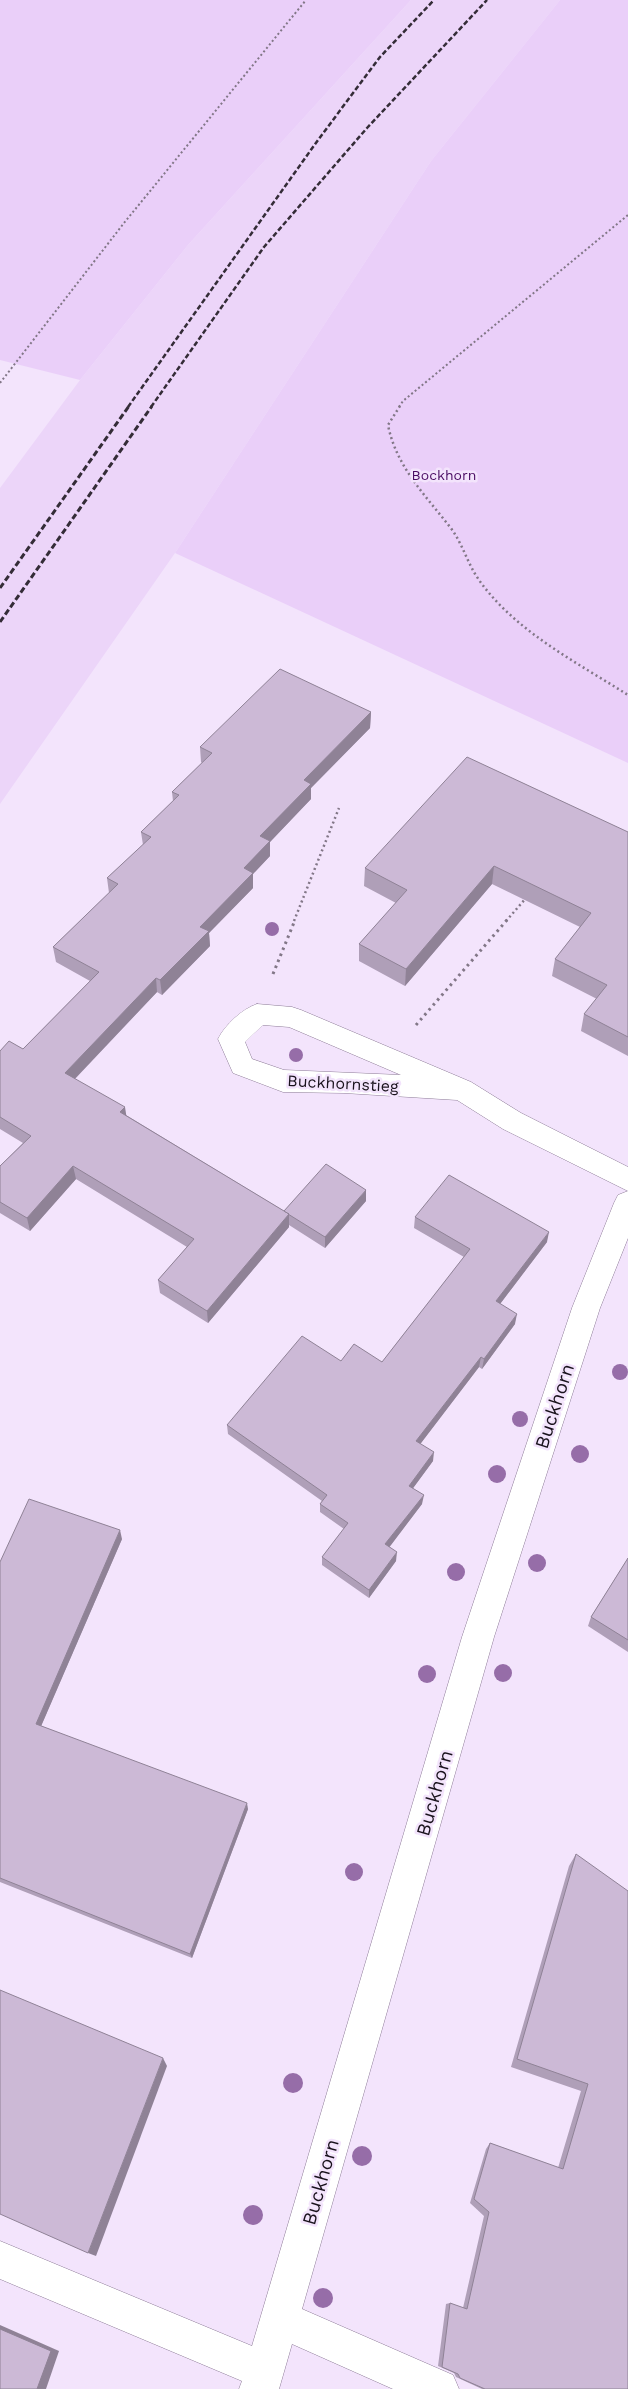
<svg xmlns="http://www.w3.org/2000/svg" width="628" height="2389" font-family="'Work Sans',sans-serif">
	<rect width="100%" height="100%" fill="#f3e4fc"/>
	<!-- built -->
	<path fill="#ecd5f9" d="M411,0H560L431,161L175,553L0,804V488L80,380L188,245Z"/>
	<!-- green -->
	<g fill="#eacff9">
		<path d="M0,0H411L188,245L80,380L0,360Z"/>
		<path d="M560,0H628V763L175,553L431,161Z"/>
	</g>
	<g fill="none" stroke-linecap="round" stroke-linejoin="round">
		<defs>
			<path id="minor" d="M257,1004L292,1007L301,1010L471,1082L521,1113L628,1167V1238L600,1308L494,1637L302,2309L453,2375L459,2389H393L292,2344L279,2389H239L242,2381L0,2279V2241L252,2346L462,1637L572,1308L614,1203L618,1195L628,1191L503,1129L457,1100L344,1093L283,1092L233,1073L218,1039C225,1025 242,1009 257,1004ZM263,1025L289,1027L401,1075L284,1070L252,1059L245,1042Z"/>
		</defs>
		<!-- minor casing -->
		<use href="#minor" stroke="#8e7d98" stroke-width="1"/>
		<!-- path-far2 -->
		<g stroke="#827787" stroke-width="2" stroke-dasharray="2 2.5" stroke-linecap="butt">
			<path d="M0,383L124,223L306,0"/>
			<path d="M399,407L403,401L628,215"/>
		</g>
		<!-- path-far1 -->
		<g stroke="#827787" stroke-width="2.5" stroke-dasharray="2 3" stroke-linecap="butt">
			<path d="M400,406L388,425C396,466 425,495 450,527C463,544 467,563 479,580C515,631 576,662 628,695"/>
			<path d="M294,921L339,808"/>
			<path d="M506,921L527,897"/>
		</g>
		<!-- path -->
		<g stroke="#827787" stroke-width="3" stroke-dasharray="2.5 4" stroke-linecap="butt">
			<path d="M273,974L295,920"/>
			<path d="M416,1025L507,920"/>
		</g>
		<!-- minor -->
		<use href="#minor" fill="#fff" fill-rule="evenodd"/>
		<!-- rail-far1 -->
		<g stroke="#342c37" stroke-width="2.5" stroke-dasharray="5 2.5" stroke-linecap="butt">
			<path d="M128,407L318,140L380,57L434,0"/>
			<path d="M151,407L264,247L367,128L487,0"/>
		</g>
		<!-- rail -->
		<g stroke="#342c37" stroke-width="3" stroke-dasharray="6 3" stroke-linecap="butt">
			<path d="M0,588L129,406"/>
			<path d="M0,622L152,406"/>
		</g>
	</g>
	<!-- trees -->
	<g fill="#966da8">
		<circle cx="272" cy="929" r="7"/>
		<circle cx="296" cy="1055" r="7"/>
		<circle cx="620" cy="1372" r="8"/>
		<circle cx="520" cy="1419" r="8"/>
		<circle cx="580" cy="1454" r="9"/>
		<circle cx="497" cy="1474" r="9"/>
		<circle cx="537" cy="1563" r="9"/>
		<circle cx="456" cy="1572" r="9"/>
		<circle cx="503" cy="1673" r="9"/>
		<circle cx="427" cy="1674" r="9"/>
		<circle cx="354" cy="1872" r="9"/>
		<circle cx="293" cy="2083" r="10"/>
		<circle cx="362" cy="2156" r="10"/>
		<circle cx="253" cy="2215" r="10"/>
		<circle cx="323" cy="2298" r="10"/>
	</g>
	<!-- wall -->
	<g fill="#af9fb8">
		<path d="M371,712L370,728L311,788V799L270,842V856L253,874V888L209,933L210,946L162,995L157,992L75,1079L126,1115L284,1211L366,1201L325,1248L289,1225V1227L208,1323L160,1293L158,1280L187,1247L76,1179L30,1231L0,1213V1166L23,1143L0,1129V1051L23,1049L90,981L56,962L53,947L109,893L107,878L143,845L141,832L173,801L172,792L202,763L201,762L200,747Z"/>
		<path d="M628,832V1056L581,1031L584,1014L597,999L552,976L555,959L580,927L492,884L405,986L359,961V944L396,903L364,886L365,868Z"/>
		<path d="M415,1217L547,1242L500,1304L515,1324L482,1369L479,1367L420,1444L433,1461L413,1488L422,1504L389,1547L396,1561L369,1598L322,1565V1557L344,1529L320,1512V1504L322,1501L228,1434L227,1425L341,1361L382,1362L464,1257L414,1228Z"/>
		<path d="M122,1539L41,1726L248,1809L192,1958L0,1882V1562Z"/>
		<path d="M628,1558V1652L588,1626L591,1617Z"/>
		<path d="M576,1854L628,2389H482L456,2377L454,2373L438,2366L446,2304L450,2303L463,2308L484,2216L470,2203L486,2149L490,2143L558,2168L581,2091L511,2067L569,1866Z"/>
	</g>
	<!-- shaded-wall -->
	<g fill="#8f8296">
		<path d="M371,712L370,728L311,788V799L270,842V856L253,874V888L209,933L210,946L162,995L160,980L244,868L260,836L304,780Z"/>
		<path d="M494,866L492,884L405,986L406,969Z"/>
		<path d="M156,978L157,992L67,1087L65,1073Z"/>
		<path d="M125,1107L127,1120L120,1112Z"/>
		<path d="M73,1166L76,1179L30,1231L27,1218Z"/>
		<path d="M366,1190V1201L325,1248V1237Z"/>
		<path d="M289,1214V1227L208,1323L207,1311Z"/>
		<path d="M549,1232L547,1242L494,1312L496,1301Z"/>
		<path d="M517,1314L515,1324L482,1369L484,1359Z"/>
		<path d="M481,1357L479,1367L415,1451L416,1441Z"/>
		<path d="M434,1452L433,1461L408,1495L409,1486Z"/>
		<path d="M424,1495L422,1504L385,1553V1544Z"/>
		<path d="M120,1530L122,1539L39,1731L36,1724Z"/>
		<path d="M397,1552L396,1561L369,1598V1590Z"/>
		<path d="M247,1803L248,1809L192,1958L190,1954Z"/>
		<path d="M163,2058L167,2066L96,2256L88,2253Z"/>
		<path d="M0,2325L59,2351L46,2389H37L0,2329Z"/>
	</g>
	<!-- building -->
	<g fill="#ccb9d6" stroke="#8f8296">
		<path d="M280,669L371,712L304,780L311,784L260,836L270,841L244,868L253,873L200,927L209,931L160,980L156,978L65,1073L125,1107L120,1112L289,1214L207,1311L158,1280L194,1239L73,1166L27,1218L0,1202V1166L31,1136L0,1117V1051L9,1041L23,1049L99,972L53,947L118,884L107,878L151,837L141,832L179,795L172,792L212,753L200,747Z"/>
		<path d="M467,757L628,832V1037L584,1014L607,985L555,959L591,913L494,866L406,969L359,944L407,890L365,868Z"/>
		<path d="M326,1164L366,1190L325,1237L288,1214H289L284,1211Z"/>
		<path d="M449,1175L549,1232L496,1301L517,1314L484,1359L481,1357L416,1441L434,1452L409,1486L424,1495L385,1544L397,1552L369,1590L322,1557L348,1523L320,1504L327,1495L227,1425L302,1336L341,1361L354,1344L382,1362L470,1249L415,1217Z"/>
		<path d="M29,1499L120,1530L36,1724L247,1803L190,1954L0,1878V1562Z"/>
		<path d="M628,1558V1640L591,1617Z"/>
		<path d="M576,1854L628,1891V2389H485L460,2378L458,2374L442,2367L450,2303L467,2309L489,2212L474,2199L490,2143L563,2169L588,2084L517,2059Z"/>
		<path d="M0,1990L163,2058L88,2253L0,2214Z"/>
		<path d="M0,2329L51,2351L37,2389H0Z"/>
	</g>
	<g text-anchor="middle" stroke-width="5" stroke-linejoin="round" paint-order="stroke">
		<!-- far-park labels -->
		<g font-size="14" fill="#4a0c63" stroke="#f3e4fc">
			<text x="444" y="480">Bockhorn</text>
		</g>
		<!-- street labels -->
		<g font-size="16" fill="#19121c" stroke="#f3e4fc">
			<text transform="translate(343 1083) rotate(3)" y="6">Buckhornstieg</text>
		</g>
		<!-- near-street labels -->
		<g font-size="19" fill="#19121c" stroke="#f3e4fc">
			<text transform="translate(554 1406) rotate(-72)" y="7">Buckhorn</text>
			<text transform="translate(434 1793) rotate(-74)" y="7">Buckhorn</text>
			<text transform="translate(320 2182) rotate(-74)" y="7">Buckhorn</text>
		</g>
	</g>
</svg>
